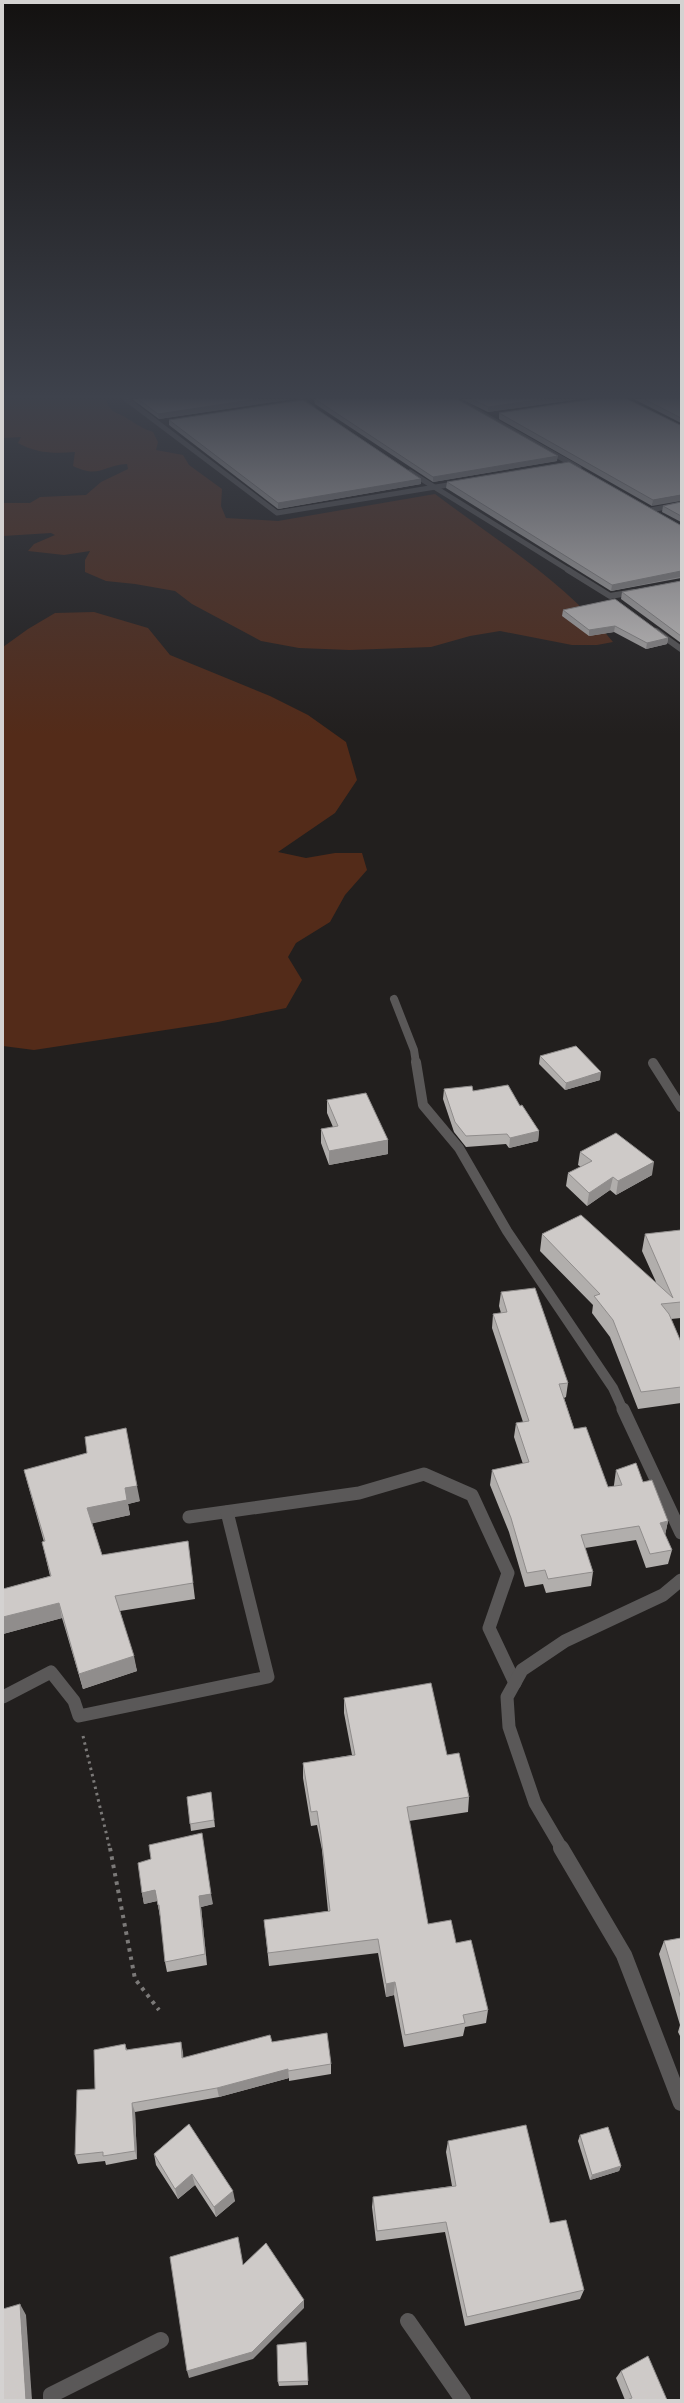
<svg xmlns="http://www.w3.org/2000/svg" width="684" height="2403" font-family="'Golos Text',sans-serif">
	<rect width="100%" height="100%" fill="#221f1e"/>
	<!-- green -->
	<g fill="#532b19">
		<path d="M3,399H106C111,415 117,411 128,419C138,425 141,428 153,432L158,442L156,450L183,455L189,465L222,489L221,506L226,518L278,521L435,494C496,540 565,582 613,642L597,645H572L500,631L470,636L431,647L350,650L299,648L261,641L192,604L175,591L135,584L106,581L85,572V560L90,551L64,555L28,551L34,544L55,535L51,533L3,536V503H30L40,497L86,495L101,482L128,469L127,464C103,465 100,479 73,466L75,452C54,454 36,453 18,443L21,437L3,438Z"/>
		<path d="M94,612L148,628L170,655L270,696L308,715L346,742L357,780L335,813L278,852L306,858L335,853H362L367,870L345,895L330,922L296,943L288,957L302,980L286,1008L218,1022L34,1050L3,1046V647L28,629L55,613Z"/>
	</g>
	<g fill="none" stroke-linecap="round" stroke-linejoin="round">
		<!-- path-far1 -->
		<path stroke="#7b7978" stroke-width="3" stroke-dasharray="2.5 4" stroke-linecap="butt" d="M83,1736L110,1849"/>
		<!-- path -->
		<path stroke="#7b7978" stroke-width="4" stroke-dasharray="3.5 5" stroke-linecap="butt" d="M110,1848L135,1979L159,2010"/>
		<!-- minor-far5 -->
		<g stroke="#5a5858" stroke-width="5">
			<path d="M126,399L277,513L460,483"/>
			<path d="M300,399L313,408"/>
			<path d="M456,399L579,468"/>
			<path d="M410,472L570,571"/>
			<path d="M651,510L681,504"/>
		</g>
		<!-- minor-far4 -->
		<g stroke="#5a5858" stroke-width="6">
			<path d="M568,570L610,596L634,592"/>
			<path d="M656,631L681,649"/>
		</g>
		<!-- minor-far3 -->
		<path stroke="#5a5858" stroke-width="8" d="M394,999L414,1050L416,1063"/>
		<!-- minor-far2 -->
		<g stroke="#5a5858" stroke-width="10">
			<path d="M416,1062L423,1105L459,1148L507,1231L613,1388L623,1410"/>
			<path d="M653,1063L681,1107"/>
		</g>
		<!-- minor-far1 -->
		<g stroke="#5a5858" stroke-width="13">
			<path d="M623,1409L681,1533"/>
			<path d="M189,1517L359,1493L424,1474L472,1495L508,1573L489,1628L515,1683"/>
			<path d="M3,1697L51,1672L74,1701L79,1716L268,1677L227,1512"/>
			<path d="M562,1849L535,1803L509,1727L507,1697L522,1670L565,1641L663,1595L681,1580"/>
		</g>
		<!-- minor -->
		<g stroke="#5a5858" stroke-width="16">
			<path d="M561,1848L624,1955L681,2103"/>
			<path d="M408,2321L463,2400"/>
			<path d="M51,2400V2395L161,2340"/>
		</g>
	</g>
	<!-- wall -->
	<g fill="#b1aeac">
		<path d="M132,399H293L159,419Z"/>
		<path d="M314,399L557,461L433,482L315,404Z"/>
		<path d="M461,399H579L488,412Z"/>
		<path d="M634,399H681V423Z"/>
		<path d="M499,413L680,425L652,506L499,419Z"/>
		<path d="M169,420L421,484L278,509L169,425Z"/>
		<path d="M447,482L681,525V578L611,591L446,488Z"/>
		<path d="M681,502V522L662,512L663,506Z"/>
		<path d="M681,581V643L621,599L622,592Z"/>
		<path d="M563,610L668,638L667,644L646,649L614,632L589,636L562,616Z"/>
		<path d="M540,1056L600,1080L565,1090L539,1064Z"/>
		<path d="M444,1089L473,1091L520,1106L539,1131L538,1141L509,1148L506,1144L466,1147L454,1132L443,1099Z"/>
		<path d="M327,1100L388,1154L329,1165L321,1143V1129L333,1127L327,1113Z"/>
		<path d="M580,1152L652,1175L616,1195L610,1190L587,1206L566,1186L568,1173L581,1167L578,1165Z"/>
		<path d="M681,1230V1318L671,1319L681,1342V1403L638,1409L610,1337L592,1313L593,1305L540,1251L542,1234L656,1282L642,1251L645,1234Z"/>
		<path d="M501,1292L568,1383L566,1397L564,1398L574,1429L608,1487L614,1486V1485L616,1470L643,1482L668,1521L665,1535L672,1550L668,1564L646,1568L636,1540L585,1548L593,1572L591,1586L546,1593L543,1584L525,1587L509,1532L490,1485L492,1470L523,1464L514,1437L516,1423L523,1422L492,1328L493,1314L501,1313L499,1306Z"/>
		<path d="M24,1470L140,1501L128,1504L130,1515L92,1523L102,1555L188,1541L195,1599L120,1611L137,1671L83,1689L62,1618L3,1634V1589L50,1576L42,1542H44L28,1485Z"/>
		<path d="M344,1698L447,1755L469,1797L468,1812L409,1821L428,1924L456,1943L488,2010L486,2023L465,2027L463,2036L404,2047L394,1995L386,1997L378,1953L269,1966L264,1920L328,1911L322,1850L317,1825L311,1826L303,1778V1763L352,1755L344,1713Z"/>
		<path d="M211,1792L215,1827L191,1831L187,1797Z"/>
		<path d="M142,1893L213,1904L201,1907L207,1965L167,1972L165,1962L161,1915L160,1916L157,1901L144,1904Z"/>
		<path d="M681,1938V2038L678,2032L680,2025L659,1954L664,1941Z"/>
		<path d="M272,2042L331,2064V2074L289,2081V2078L219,2097L135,2112L137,2159L106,2165L105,2161L78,2164L75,2155L95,2089L125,2044L127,2050L183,2052V2058Z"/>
		<path d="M189,2124L235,2201L216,2217L195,2185L178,2199L156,2165L154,2154Z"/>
		<path d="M580,2135L621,2166L619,2171L590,2180L578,2141Z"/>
		<path d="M448,2141L550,2223L584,2290L580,2299L465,2326L445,2232L376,2241L372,2207L373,2197L452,2186L446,2152Z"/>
		<path d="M306,2342L308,2385L279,2386L278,2382Z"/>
		<path d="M621,2371L667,2400H625L616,2378Z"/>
	</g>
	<!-- shaded-wall -->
	<g fill="#908d8c">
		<path d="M258,399H293L159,419L158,414Z"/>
		<path d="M544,399H579L488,412V407Z"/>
		<path d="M558,456L557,461L433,482V477Z"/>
		<path d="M421,479V484L278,509V503Z"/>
		<path d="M681,495V501L652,506L653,500Z"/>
		<path d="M681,571L680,577L611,591L612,585Z"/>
		<path d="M615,626L614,632L589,636V630Z"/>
		<path d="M668,638L667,644L646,649L647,643Z"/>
		<path d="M601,1072L600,1080L565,1090L566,1083Z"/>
		<path d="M539,1131L538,1141L509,1148L510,1138Z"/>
		<path d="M388,1140V1154L329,1165V1151Z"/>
		<path d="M654,1162L652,1175L616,1195L618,1181Z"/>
		<path d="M613,1177L610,1190L587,1206L589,1193Z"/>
		<path d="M137,1486L140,1501L128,1504L130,1515L90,1524L87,1508L125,1488Z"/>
		<path d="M668,1521L665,1535L660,1523Z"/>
		<path d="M59,1603L62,1618L3,1634V1617Z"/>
		<path d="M134,1656L137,1671L83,1689L79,1674Z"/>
		<path d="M155,1890L157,1901L144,1904L142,1893Z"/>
		<path d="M211,1894L213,1904L201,1907L207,1965L199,1896Z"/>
		<path d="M158,1905H159L161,1915L160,1916Z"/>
		<path d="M395,1982L394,1995L386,1997V1984Z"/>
		<path d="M181,2042L183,2052L184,2068L182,2058Z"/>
		<path d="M288,2069L289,2078L219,2097L217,2088Z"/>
		<path d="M132,2103L135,2112L137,2159L135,2151Z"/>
		<path d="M621,2166L619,2171L590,2180L592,2175Z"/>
		<path d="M192,2174L195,2185L178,2199L175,2189Z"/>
		<path d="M233,2191L235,2201L216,2217L214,2207Z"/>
		<path d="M304,2300V2308L253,2359L189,2378L187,2371Z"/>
		<path d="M20,2304L26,2315L32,2400H26Z"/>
	</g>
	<!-- building -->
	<g fill="#cecac8" stroke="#908d8c">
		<path d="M138,399H258L158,414Z"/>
		<path d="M315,399H457L558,456L433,477Z"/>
		<path d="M472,399H544L488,407Z"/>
		<path d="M594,399H627L680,425H681V495L653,500L499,413Z"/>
		<path d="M644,399H681V418Z"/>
		<path d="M303,400L421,479L278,503L169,420Z"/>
		<path d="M569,462L680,525H681V571L612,585L447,482Z"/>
		<path d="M681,502V516L663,506Z"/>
		<path d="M681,581V636L622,592Z"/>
		<path d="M615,599L668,638L647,643L615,626L589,630L563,610Z"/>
		<path d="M576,1046L601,1072L566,1083L540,1056Z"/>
		<path d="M508,1085L520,1106L522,1105L539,1131L510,1138L507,1134L466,1136L455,1122L444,1089L472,1086L473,1091Z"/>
		<path d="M366,1093L388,1140L329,1151L321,1129L338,1126L327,1100Z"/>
		<path d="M616,1133L654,1162L618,1181L613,1177L589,1193L568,1173L592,1161L580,1152Z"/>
		<path d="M581,1215L673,1298L645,1234L681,1230V1302L661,1304L669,1314L681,1342V1387L641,1392L613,1320L594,1296L600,1294L542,1234Z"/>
		<path d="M535,1288L568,1383L559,1384L574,1429L586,1427L608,1487L622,1485L616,1470L636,1463L643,1482L652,1480L668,1521L660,1523L672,1550L650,1554L639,1526L581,1535L593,1572L548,1579L545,1570L527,1573L511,1518L492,1470L529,1462L516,1423L529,1421L493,1314L507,1312L501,1292Z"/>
		<path d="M126,1428L137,1486L125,1488L127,1500L87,1508L102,1555L188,1541L193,1583L115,1596L134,1656L79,1674L59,1603L3,1617V1589L51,1576L42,1542L45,1541L24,1470L87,1453L85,1437Z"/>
		<path d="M431,1683L447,1755L459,1753L469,1797L407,1807L428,1924L451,1920L456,1943L471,1940L488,2010L463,2015L465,2023L405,2035L395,1982L386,1984L378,1939L268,1953L264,1920L330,1911L321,1836L317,1811L311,1812L303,1763L355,1755L344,1698Z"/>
		<path d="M211,1792L214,1820L190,1824L187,1797Z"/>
		<path d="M202,1833L211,1894L199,1896L205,1954L165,1962L159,1905H158L155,1890L142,1893L138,1863L151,1859L149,1845Z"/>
		<path d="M681,1938V1999L664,1941Z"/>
		<path d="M327,2033L331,2064L288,2071V2069L217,2088L132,2103L135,2151L103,2156V2152L75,2155L77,2090L95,2089L94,2050L125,2044L126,2050L181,2042L182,2058L270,2035L272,2042Z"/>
		<path d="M189,2124L233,2191L214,2207L192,2174L175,2189L154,2154Z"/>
		<path d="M526,2125L550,2223L566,2220L584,2290L467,2317L446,2222L377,2231L373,2197L456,2186L448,2141Z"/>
		<path d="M608,2127L621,2166L592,2175L580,2135Z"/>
		<path d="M238,2237L243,2265L266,2243L304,2300L252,2352L187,2371L170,2257Z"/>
		<path d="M20,2304L26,2400H3V2309Z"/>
		<path d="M306,2342L308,2381L278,2382L277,2345Z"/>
		<path d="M648,2356L667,2400H627L632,2398L621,2371Z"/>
	</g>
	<!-- sky -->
	<linearGradient id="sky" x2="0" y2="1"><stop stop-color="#131110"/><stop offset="0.54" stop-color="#3e424c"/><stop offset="1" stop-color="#3e424c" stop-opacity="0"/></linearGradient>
	<rect width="684" height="735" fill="url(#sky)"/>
	<!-- border -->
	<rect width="684" height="2403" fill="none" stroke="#d4d2d1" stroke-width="8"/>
</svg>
